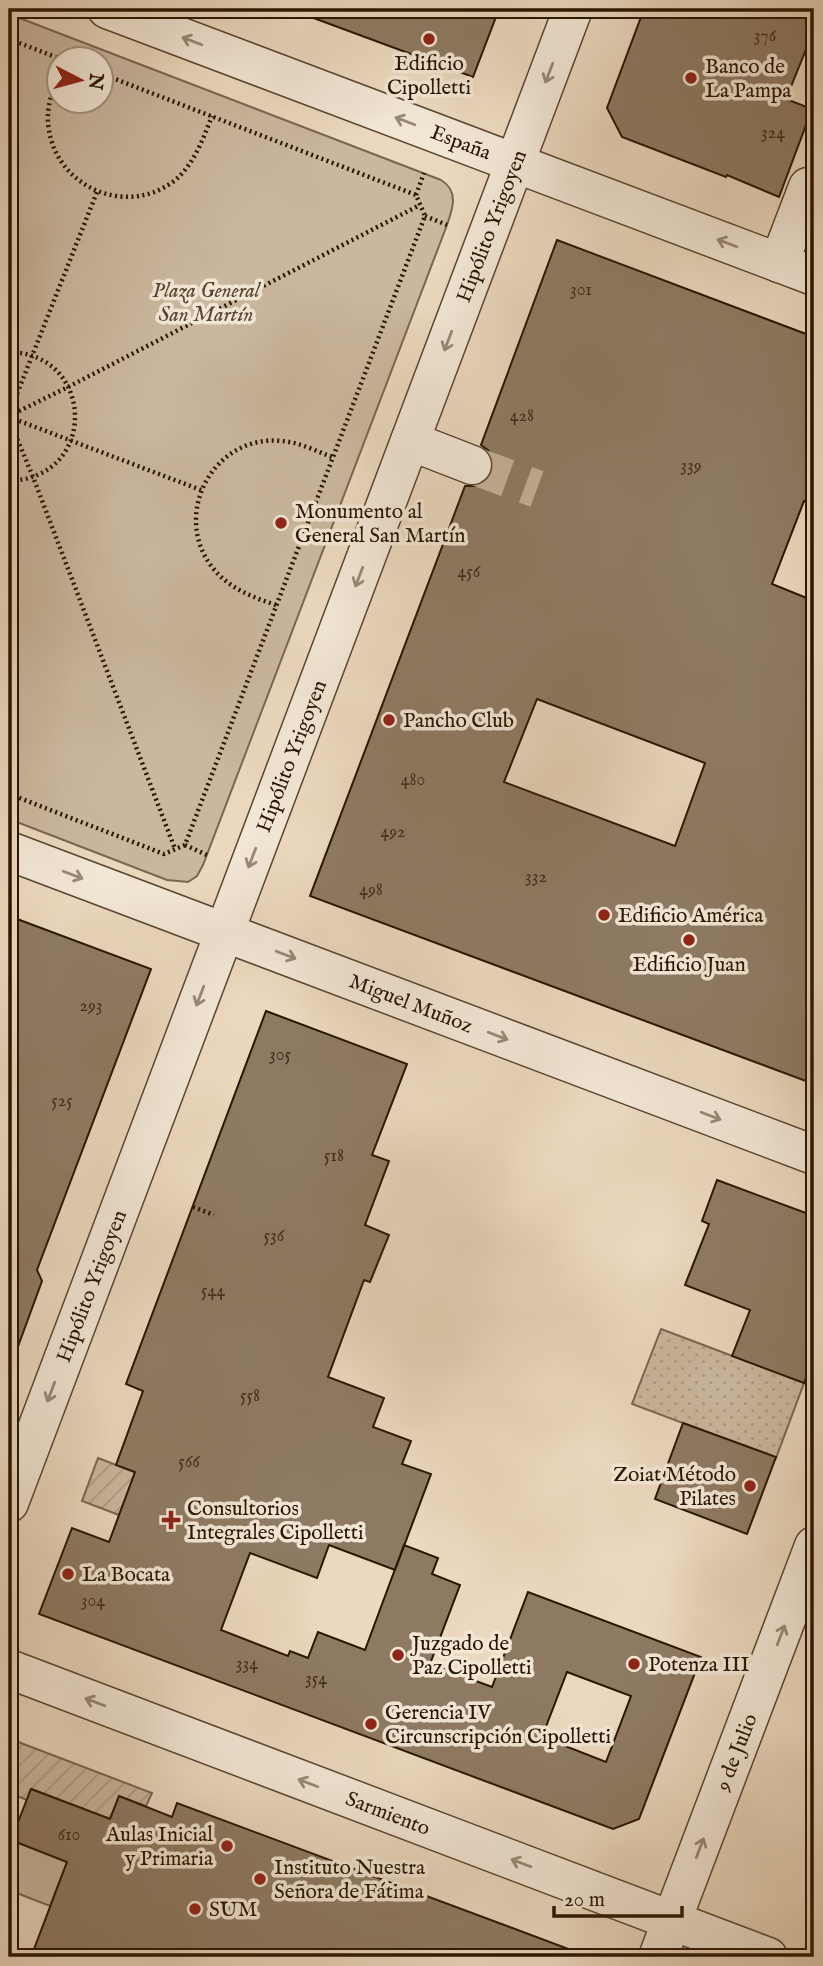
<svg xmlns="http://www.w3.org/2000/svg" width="823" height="1966" font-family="'IM FELL English',serif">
	<defs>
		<pattern id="grass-dots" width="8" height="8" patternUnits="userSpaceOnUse" patternTransform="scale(1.75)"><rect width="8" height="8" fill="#cab79e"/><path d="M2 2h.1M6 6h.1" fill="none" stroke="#ae9c86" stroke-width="1.8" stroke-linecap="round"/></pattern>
		<pattern id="garden-furrows" width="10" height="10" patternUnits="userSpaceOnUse" patternTransform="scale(1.75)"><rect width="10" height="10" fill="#cab79e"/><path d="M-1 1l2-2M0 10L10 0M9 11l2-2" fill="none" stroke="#ae9c86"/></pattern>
	</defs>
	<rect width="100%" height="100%" fill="#ebd8be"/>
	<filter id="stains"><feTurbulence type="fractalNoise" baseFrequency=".00286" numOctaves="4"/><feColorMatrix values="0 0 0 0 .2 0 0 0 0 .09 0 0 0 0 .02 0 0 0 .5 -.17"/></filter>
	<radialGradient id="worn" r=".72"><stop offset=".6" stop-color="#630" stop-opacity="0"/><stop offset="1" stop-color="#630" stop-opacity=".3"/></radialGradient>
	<!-- grass -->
	<path fill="url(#grass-dots)" stroke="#7a6650" stroke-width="2" d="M661,1329L804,1383L776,1458L632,1404Z"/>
	<!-- park -->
	<g fill="#cab79e" stroke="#7a6650" stroke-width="2" fill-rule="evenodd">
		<path d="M9,14L441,180C459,191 453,208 447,225L203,865L197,876L188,882L167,880L9,819ZM60,60H102V102H60Z"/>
		<path d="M11,1840L67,1862L50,1906L9,1890V1847Z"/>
	</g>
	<!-- garden -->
	<g fill="url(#garden-furrows)" stroke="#7a6650" stroke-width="2">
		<path d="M98,1458L150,1478L119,1515L82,1501Z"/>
		<path d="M13,1740L152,1793L146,1806L119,1796L110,1819L32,1789L27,1800L9,1793V1742Z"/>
	</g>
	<!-- building -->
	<g fill="#8e7a63" stroke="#291501" stroke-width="2" fill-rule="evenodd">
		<path d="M300,9H499L473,77L300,13Z"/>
		<path d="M644,9H814V43L807,47L786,99L812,109L779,197L727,175L726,177L622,137L607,108Z"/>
		<path d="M557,240L814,337V505L804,501L772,584L814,601V1084L310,896L465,486H476L485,482L493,472V461L489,451L481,445ZM537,699L705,763L675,846L504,782Z"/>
		<path d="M9,916L151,969L37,1270L42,1281L13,1360L9,1359Z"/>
		<path d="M266,1011L407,1064L372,1155L389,1161L365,1225L389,1235L370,1282L364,1280L328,1377L384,1398L373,1427L411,1441L402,1464L431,1474L395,1570L329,1545L317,1578L250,1553L221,1630L288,1656L290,1651L308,1658L318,1632L365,1650L404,1545L438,1558L432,1574L460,1585L430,1664L492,1687L528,1592L701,1657L639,1819L613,1829L39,1614L72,1528L109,1542L135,1472L116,1465L143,1391L126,1384ZM567,1672L631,1696L606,1762L542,1737Z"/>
		<path d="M717,1180L814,1216V1356L804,1383L732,1356L750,1310L685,1285L709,1224L702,1221Z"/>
		<path d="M683,1423L776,1457L747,1534L655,1499Z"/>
		<path d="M31,1789L110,1819L119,1796L172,1817L177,1803L582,1954L581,1957H31L67,1862L11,1840Z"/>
	</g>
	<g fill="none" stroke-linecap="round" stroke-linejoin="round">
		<!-- minor-tunnel -->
		<path stroke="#c4b198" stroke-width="38" stroke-dasharray="38 19" stroke-linecap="butt" d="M472,465L537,489"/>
		<defs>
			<g id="minor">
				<path d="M107,9L814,276"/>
				<path d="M779,263L808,187L814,190"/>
				<path d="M410,441L472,465"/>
				<path d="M9,851L814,1155"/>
				<path d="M9,1503L573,9"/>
				<path d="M9,1669L768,1957"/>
				<path d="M658,1957L814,1546"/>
			</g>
		</defs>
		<!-- minor casing -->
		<use href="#minor" stroke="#5a4630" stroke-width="41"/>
		<!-- path -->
		<g stroke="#291501" stroke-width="4.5" stroke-dasharray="2 3.5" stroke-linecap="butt">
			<path d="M9,39L63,60"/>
			<path d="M60,72C52,91 45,110 49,130C58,188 127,217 174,181C194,165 203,139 212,116"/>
			<path d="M416,195L424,173"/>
			<path d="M425,216L447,225"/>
			<path d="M9,352C95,353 99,478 9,481"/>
			<path d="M9,414L97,192"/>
			<path d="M9,416L68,387L420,205"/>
			<path d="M9,417L201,490"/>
			<path d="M9,419L33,477L175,849"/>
			<path d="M276,605C252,597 228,588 212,567C171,514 214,434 281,441C299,442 316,451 332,457"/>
			<path d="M9,794L164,854L185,845L425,216L416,195L102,74"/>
			<path d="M185,845L207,855"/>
			<path d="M193,1207L214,1215"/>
		</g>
		<!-- minor -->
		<use href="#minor" stroke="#f2e6d5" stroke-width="38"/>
	</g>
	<!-- one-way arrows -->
	<defs><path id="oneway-shaft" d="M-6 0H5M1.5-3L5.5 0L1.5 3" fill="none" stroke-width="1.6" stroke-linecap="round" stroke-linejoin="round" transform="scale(1.75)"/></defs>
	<g stroke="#988876">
		<use href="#oneway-shaft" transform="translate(192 41) rotate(-159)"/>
		<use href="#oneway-shaft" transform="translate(549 73) rotate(111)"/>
		<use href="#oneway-shaft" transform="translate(405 121) rotate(-159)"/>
		<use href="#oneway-shaft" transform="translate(727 243) rotate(-159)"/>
		<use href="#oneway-shaft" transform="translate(448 341) rotate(111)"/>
		<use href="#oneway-shaft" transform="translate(359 577) rotate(111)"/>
		<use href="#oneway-shaft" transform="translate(252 858) rotate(111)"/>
		<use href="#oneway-shaft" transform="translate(73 875) rotate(21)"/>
		<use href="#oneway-shaft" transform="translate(286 955) rotate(21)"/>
		<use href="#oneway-shaft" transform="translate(200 996) rotate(111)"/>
		<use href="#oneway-shaft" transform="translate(498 1036) rotate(21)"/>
		<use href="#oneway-shaft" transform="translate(711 1116) rotate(21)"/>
		<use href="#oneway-shaft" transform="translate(51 1392) rotate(111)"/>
		<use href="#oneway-shaft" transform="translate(781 1635) rotate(-69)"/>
		<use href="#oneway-shaft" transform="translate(95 1702) rotate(-159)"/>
		<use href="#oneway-shaft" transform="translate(308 1783) rotate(-159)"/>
		<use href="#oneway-shaft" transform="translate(700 1848) rotate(-69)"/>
		<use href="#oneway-shaft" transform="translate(521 1863) rotate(-159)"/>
	</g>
	<!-- markers -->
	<g fill="#8f2418" stroke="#f2e6d5" stroke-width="2.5">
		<circle cx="429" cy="39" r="7"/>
		<circle cx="691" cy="78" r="7"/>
		<circle cx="281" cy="523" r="7"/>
		<circle cx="389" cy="720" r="7"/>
		<circle cx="604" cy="915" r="7"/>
		<circle cx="689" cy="940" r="7"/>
		<circle cx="750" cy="1486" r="7"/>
		<path d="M167.5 1509.5h7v7h7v7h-7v7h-7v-7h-7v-7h7z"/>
		<circle cx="68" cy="1574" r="7"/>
		<circle cx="398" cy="1655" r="7"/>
		<circle cx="634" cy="1664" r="7"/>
		<circle cx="371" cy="1724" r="7"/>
		<circle cx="227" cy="1846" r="7"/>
		<circle cx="260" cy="1879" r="7"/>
		<circle cx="195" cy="1909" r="7"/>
	</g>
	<g text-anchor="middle" stroke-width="7" stroke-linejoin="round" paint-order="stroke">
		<!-- number labels -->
		<g font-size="18" fill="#422e1a">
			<text x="765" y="41">376</text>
			<text x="773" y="138">324</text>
			<text x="581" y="295">301</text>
			<text x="522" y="421">428</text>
			<text x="691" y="471">339</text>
			<text x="469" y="577">456</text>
			<text x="413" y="785">480</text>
			<text x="393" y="837">492</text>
			<text x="536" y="882">332</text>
			<text x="371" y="895">498</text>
			<text x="91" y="1011">293</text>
			<text x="280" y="1060">305</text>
			<text x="62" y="1106">525</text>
			<text x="334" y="1161">518</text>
			<text x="274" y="1241">536</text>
			<text x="213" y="1296">544</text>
			<text x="250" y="1401">558</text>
			<text x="189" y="1467">566</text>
			<text x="93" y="1606">304</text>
			<text x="247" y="1669">334</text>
			<text x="316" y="1684">354</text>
			<text x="69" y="1840">610</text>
		</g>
		<!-- poi labels -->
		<g font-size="21" fill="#291501" stroke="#f2e6d5" text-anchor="start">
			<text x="429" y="70" text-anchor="middle">Edificio<tspan x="429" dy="24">Cipolletti</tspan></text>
			<text x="705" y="73">Banco de<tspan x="705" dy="24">La Pampa</tspan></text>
			<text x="295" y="518">Monumento al<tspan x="295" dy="24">General San Martín</tspan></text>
			<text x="403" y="727">Pancho Club</text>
			<text x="618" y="922">Edificio América</text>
			<text x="689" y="971" text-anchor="middle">Edificio Juan</text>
			<text x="736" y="1481" text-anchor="end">Zoiat Método<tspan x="736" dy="24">Pilates</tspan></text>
			<text x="187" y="1515">Consultorios<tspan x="187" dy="24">Integrales Cipolletti</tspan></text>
			<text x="82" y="1581">La Bocata</text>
			<text x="412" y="1650">Juzgado de<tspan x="412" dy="24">Paz Cipolletti</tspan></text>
			<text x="648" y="1671">Potenza III</text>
			<text x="385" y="1719">Gerencia IV<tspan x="385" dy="24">Circunscripción Cipolletti</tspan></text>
			<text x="213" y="1841" text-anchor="end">Aulas Inicial<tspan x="213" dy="24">y Primaria</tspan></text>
			<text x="274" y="1874">Instituto Nuestra<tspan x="274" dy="24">Señora de Fátima</tspan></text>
			<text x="209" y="1916">SUM</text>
		</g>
		<!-- street labels -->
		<g font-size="21" fill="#291501" stroke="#f2e6d5">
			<text transform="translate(461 142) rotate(21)" y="7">España</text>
			<text transform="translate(491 226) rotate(-69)" y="7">Hipólito Yrigoyen</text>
			<text transform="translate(291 756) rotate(-69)" y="7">Hipólito Yrigoyen</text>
			<text transform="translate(411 1003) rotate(21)" y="7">Miguel Muñoz</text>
			<text transform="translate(91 1286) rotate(-69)" y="7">Hipólito Yrigoyen</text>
			<text transform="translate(736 1752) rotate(-69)" y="7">9 de Julio</text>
			<text transform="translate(388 1813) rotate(21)" y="7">Sarmiento</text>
		</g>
		<!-- park labels -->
		<g font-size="21" font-style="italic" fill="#594630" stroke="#f2e6d5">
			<text x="206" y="297">Plaza General<tspan x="206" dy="24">San Martín</tspan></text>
		</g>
	</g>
	<!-- margin -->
	<rect width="823" height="1966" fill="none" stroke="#ebd8be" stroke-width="35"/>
	<rect x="10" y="10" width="802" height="1945" fill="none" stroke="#291501" stroke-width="3.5"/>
	<rect x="18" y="18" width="788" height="1931" fill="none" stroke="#291501" stroke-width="2"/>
	<!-- north arrow -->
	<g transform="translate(80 80) rotate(96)"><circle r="33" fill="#f2e6d5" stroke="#a29280" stroke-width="2"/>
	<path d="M0-5L12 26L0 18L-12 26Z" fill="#8f2418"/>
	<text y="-10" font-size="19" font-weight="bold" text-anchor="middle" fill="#291501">N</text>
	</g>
	<!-- scale -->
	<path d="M554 1906v10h128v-10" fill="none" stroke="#291501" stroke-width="3.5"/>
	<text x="564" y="1906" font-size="21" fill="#291501" stroke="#f2e6d5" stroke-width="5" paint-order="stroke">20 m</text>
	<rect width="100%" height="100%" filter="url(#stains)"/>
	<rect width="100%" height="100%" fill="url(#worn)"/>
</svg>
